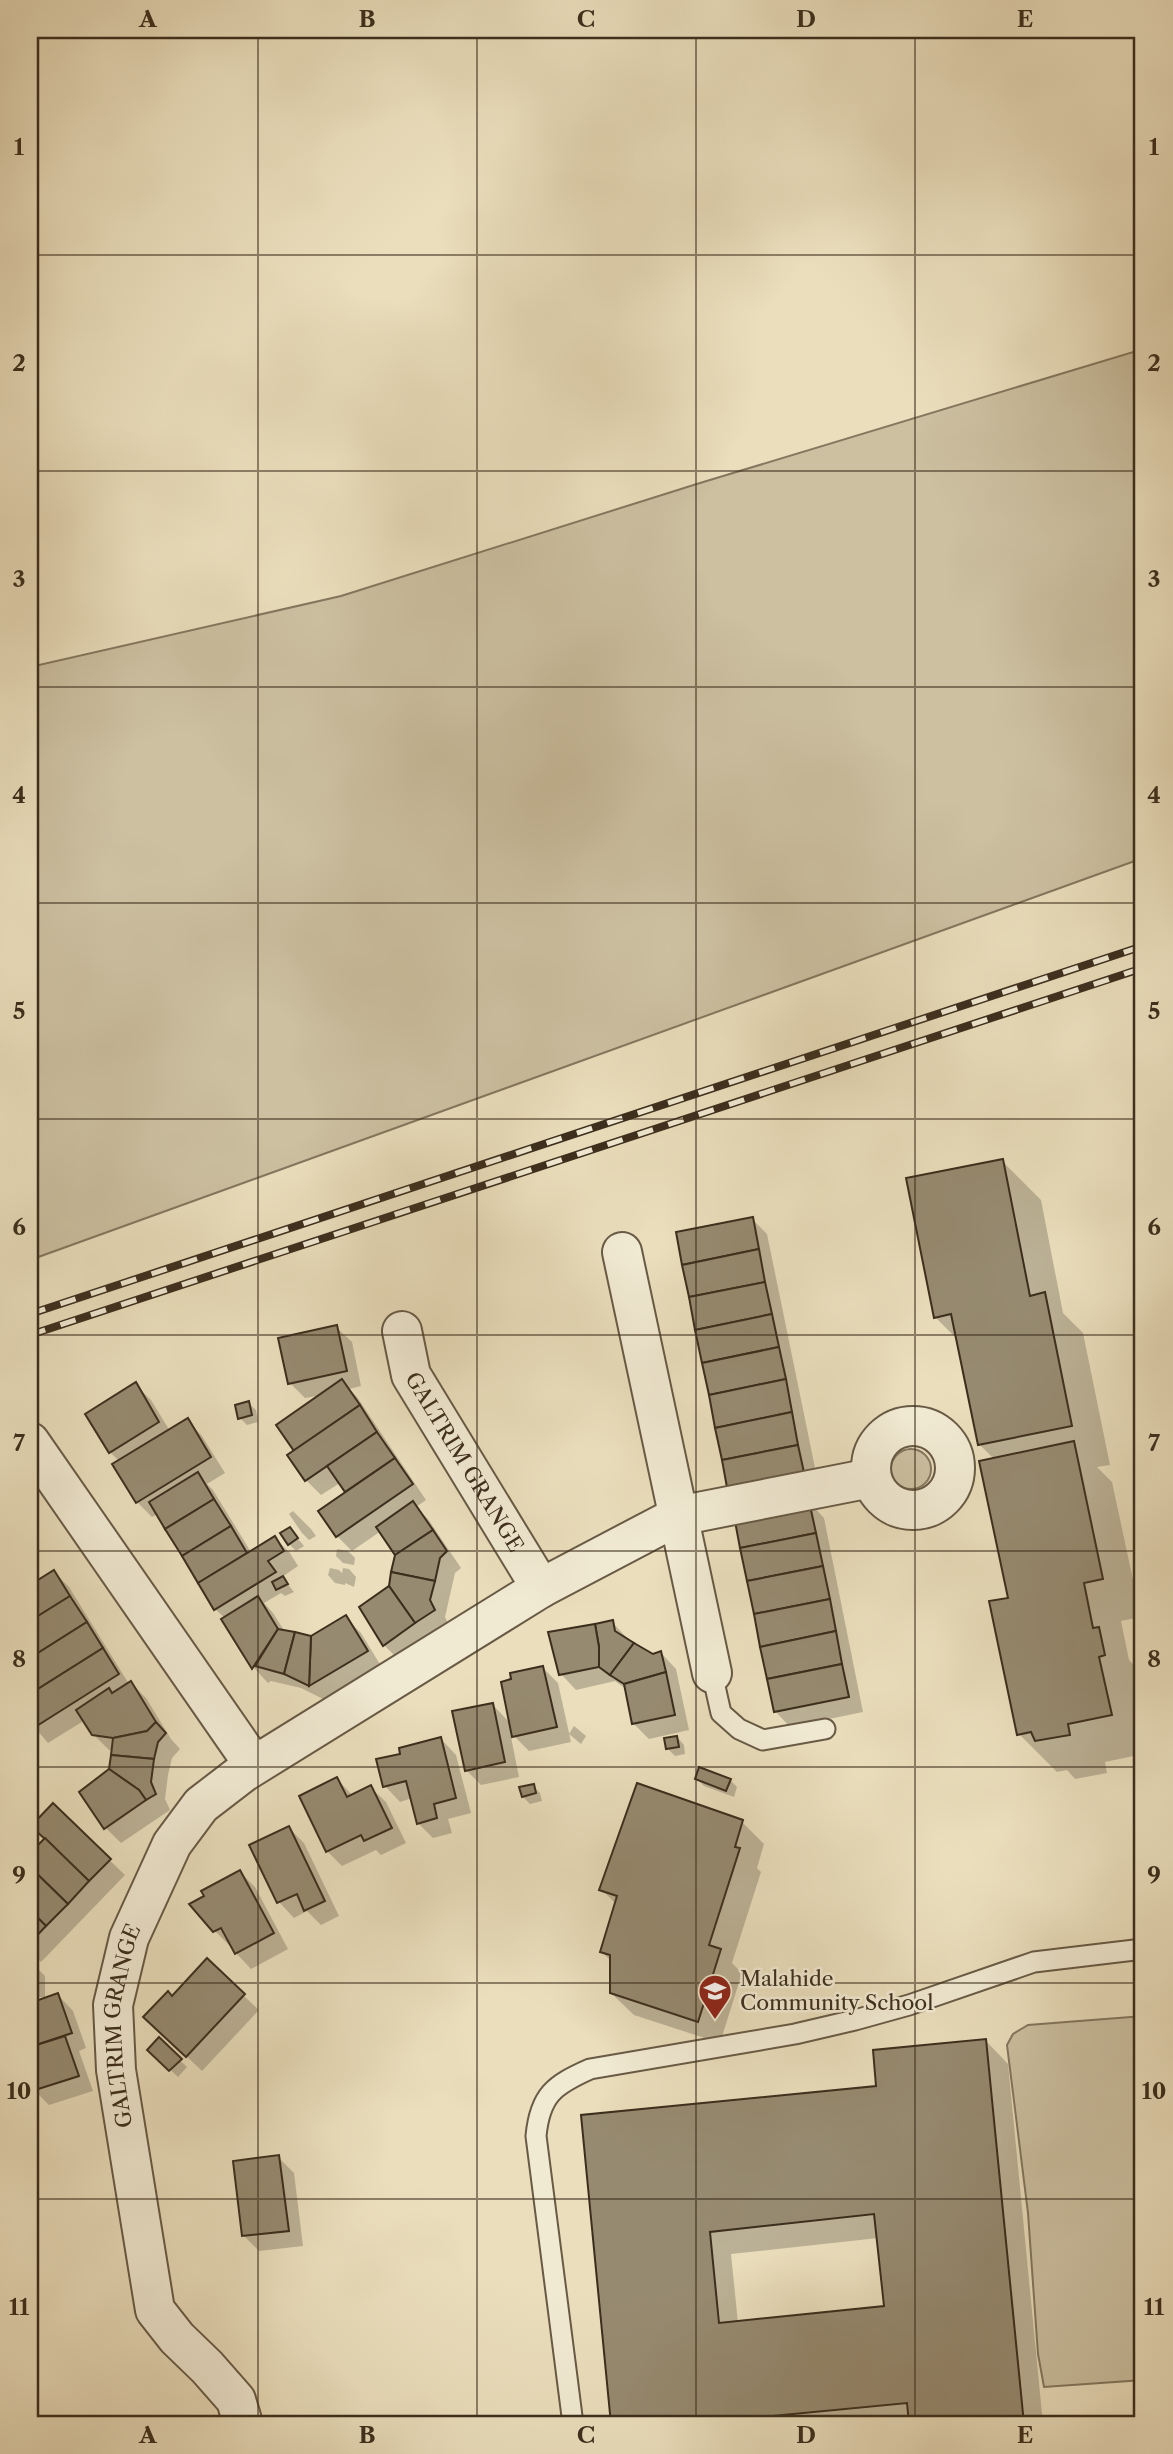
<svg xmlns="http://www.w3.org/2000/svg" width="1173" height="2454" font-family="'Libre Caslon Text',serif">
	<rect width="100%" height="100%" fill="#eadebc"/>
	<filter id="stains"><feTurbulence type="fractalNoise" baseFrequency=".00286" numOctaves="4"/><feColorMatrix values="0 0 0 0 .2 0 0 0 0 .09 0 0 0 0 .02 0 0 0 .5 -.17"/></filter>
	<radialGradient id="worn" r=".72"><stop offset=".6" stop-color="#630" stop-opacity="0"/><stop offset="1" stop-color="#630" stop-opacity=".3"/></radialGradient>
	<!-- green -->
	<g fill="#ccc0a1" stroke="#84775f" stroke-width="2">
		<path d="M1143,349V858L30,1260V667L341,596L700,483Z"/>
		<circle cx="911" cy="1469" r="20"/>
		<path d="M1143,2016V2380L1044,2387L1038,2354L1028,2213L1007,2045L1013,2034L1028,2025Z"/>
	</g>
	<!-- shadow -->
	<g fill="#0003" fill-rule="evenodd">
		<path d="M1002,1161L1041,1200L1063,1313L1083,1333L1110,1465L1097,1467L1112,1482L1141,1617L1121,1621L1129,1660L1137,1668L1143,1693L1137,1695L1143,1725V1754L1105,1762L1107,1773L1075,1779L1067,1770L1057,1772L1019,1734L1010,1599L995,1460L979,1444L958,1340L935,1317Z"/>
		<path d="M752,1219L767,1234L820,1492L745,1507Z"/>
		<path d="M336,1327L352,1342L361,1386L349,1389L357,1397L426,1500L416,1507L428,1519L461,1568L455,1573L445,1617L449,1625L399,1660L384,1645L397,1554L381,1531L352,1551L337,1536L347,1493L340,1483L321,1495L306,1480L296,1451L323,1395L305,1398L290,1383Z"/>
		<path d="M136,1385L151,1400L170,1431L187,1420L202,1436L225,1473L207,1484L213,1490L251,1552L275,1538L290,1553L298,1566L282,1577L294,1592L285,1596L281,1593L264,1603L273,1613L285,1632L311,1638L346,1618L361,1633L381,1666L325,1700L301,1688L271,1681L268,1683L253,1667L225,1618L215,1609L158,1514L152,1517L137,1502L120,1462L110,1452Z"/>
		<path d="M248,1403L256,1410L258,1422L247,1425L240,1418Z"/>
		<path d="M809,1502L824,1518L863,1712L790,1727L775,1711Z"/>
		<path d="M293,1511L311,1529L316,1536L309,1540L302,1533L289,1514Z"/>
		<path d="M290,1529L304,1546L296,1551L289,1544Z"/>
		<path d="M337,1549L348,1551L355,1558L354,1565L343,1563L336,1556Z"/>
		<path d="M330,1568L339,1570L342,1573L343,1568L349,1569L356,1577L354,1587L345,1583V1585L335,1583L328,1575Z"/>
		<path d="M54,1572L69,1587L129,1684L131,1683L146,1698L171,1739L180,1749L172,1758L168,1775L165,1799L170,1810L121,1843L106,1828L82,1793L111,1770L114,1751L109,1750L93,1734L85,1720L48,1743L30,1722V1587Z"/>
		<path d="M612,1622L627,1638L628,1642L653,1655L661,1653L676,1669L689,1730L649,1739L634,1724L626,1689L615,1681L576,1690L561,1674Z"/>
		<path d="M543,1668L558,1683L571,1742L529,1751L510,1732L519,1777L481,1785L466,1770L492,1704L511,1724Z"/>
		<path d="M574,1726L586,1736L581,1744L569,1734Z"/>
		<path d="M677,1737L684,1745L685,1754L675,1756L668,1749Z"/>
		<path d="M441,1739L456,1755L471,1813L448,1819L452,1833L433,1838L418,1823L412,1798L400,1802L385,1786L402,1755Z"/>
		<path d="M337,1779L353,1796L370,1787L386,1802L406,1843L381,1855L376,1850L342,1866L327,1851Z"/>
		<path d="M697,1779L730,1780L737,1787L734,1797L704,1786Z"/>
		<path d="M533,1786L540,1793L542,1801L530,1804L523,1797Z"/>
		<path d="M53,1806L125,1875L41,1962L30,1952V1842L37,1849L47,1839Z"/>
		<path d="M742,1822L764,1844L757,1868L761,1872L732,1963L742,1973L720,2043L634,2015L611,1993L612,1962L602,1952L617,1905L601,1889Z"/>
		<path d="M289,1828L304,1843L339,1916L321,1925L307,1911L294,1918L279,1902L252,1846Z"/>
		<path d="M240,1872L255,1887L288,1949L251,1969L236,1953L232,1945L230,1946L215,1931Z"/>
		<path d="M207,1961L259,2010L202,2071L161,2032L173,1998Z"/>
		<path d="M30,1969H38L45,1976V1997H30Z"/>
		<path d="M58,1995L73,2011L86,2048L79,2051L93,2091L49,2105L34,2090L30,2078V2005Z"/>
		<path d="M159,2040L187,2067L178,2077L149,2050Z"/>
		<path d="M986,2041L1008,2064L1043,2424H613L583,2117L878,2088ZM878,2238L886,2307L738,2323L731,2254Z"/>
		<path d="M278,2157L294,2173L303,2246L259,2251L244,2236Z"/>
	</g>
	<!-- building -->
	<g fill="#968a70" stroke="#3c2e1d" stroke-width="2" fill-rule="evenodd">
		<path d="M1003,1159L1030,1296L1045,1292L1072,1426L978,1445L951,1314L934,1318L906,1178Z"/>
		<path d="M753,1217L759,1249L682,1265L676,1232Z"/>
		<path d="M759,1249L765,1282L689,1297L682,1265Z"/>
		<path d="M765,1282L772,1314L695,1330L689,1297Z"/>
		<path d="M772,1314L779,1347L702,1363L695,1330Z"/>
		<path d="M337,1325L347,1371L288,1384L278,1338Z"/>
		<path d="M779,1347L786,1379L709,1395L702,1363Z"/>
		<path d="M342,1379L360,1405L294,1451L276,1425Z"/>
		<path d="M786,1379L792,1412L715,1428L709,1395Z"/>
		<path d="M136,1382L159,1422L109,1453L85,1414Z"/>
		<path d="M249,1401L252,1415L238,1419L235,1405Z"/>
		<path d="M360,1405L377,1432L305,1481L287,1455Z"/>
		<path d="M792,1412L798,1445L722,1460L715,1428Z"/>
		<path d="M188,1418L211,1457L136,1503L112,1464Z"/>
		<path d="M377,1432L395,1458L345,1492L327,1466Z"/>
		<path d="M1074,1441L1103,1579L1084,1583L1093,1628L1099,1627L1105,1655L1099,1657L1112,1715L1068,1724L1070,1735L1035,1741L1031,1732L1017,1735L989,1601L1008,1598L979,1461Z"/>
		<path d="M798,1445L805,1477L728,1493L722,1460Z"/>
		<path d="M395,1458L413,1484L336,1537L318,1511Z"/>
		<path d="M198,1472L214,1499L165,1529L149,1502Z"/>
		<path d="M214,1499L231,1526L182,1556L165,1529Z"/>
		<path d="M413,1501L433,1530L395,1555L376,1527Z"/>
		<path d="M809,1501L816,1533L740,1548L734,1516Z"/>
		<path d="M231,1526L247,1553L198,1583L182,1556Z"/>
		<path d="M290,1527L298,1538L288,1545L280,1533Z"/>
		<path d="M433,1530L447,1551L440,1558L435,1581L391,1572L395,1555Z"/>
		<path d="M816,1533L823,1566L747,1581L740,1548Z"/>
		<path d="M275,1536L284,1551L268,1561L276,1572L214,1610L198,1583Z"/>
		<path d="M823,1566L830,1599L754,1614L747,1581Z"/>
		<path d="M54,1570L70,1596L30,1621V1585Z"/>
		<path d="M391,1572L435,1581L430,1600L435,1610L415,1623L389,1586Z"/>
		<path d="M283,1576L288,1584L276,1590L272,1582Z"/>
		<path d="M389,1586L415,1623L383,1646L359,1607Z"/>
		<path d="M70,1596L87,1622L30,1658V1621Z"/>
		<path d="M258,1596L278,1629L252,1669L221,1619Z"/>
		<path d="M830,1599L836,1631L760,1647L754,1614Z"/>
		<path d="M346,1615L368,1651L309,1686L311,1636Z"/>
		<path d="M613,1620L615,1631L634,1643L610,1675L599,1667V1647L595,1624Z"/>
		<path d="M87,1622L103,1648L30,1694V1658Z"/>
		<path d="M595,1624L599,1647V1667L559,1675L548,1632Z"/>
		<path d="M278,1629L295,1632L284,1674L255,1666Z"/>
		<path d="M836,1631L842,1664L767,1679L760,1647Z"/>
		<path d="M295,1632L311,1636L309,1686L284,1674Z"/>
		<path d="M634,1643L653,1654L661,1651L666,1672L624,1684L610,1675Z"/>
		<path d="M103,1648L119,1674L32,1729L30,1726V1694Z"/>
		<path d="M842,1664L849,1697L774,1712L767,1679Z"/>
		<path d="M543,1666L557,1727L512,1737L501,1682L511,1679L510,1673Z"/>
		<path d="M666,1672L675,1715L632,1724L624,1684Z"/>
		<path d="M131,1681L156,1722L147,1731L113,1738L92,1735L76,1710L109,1688L112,1693Z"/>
		<path d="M493,1703L505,1762L465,1771L452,1711Z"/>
		<path d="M156,1722L166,1733L158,1742L154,1759L111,1755L113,1738L147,1731Z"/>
		<path d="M677,1736L679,1747L666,1749L664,1738Z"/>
		<path d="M441,1737L456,1798L434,1804L437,1818L417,1824L406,1781L383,1787L376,1759L400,1754L399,1748Z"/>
		<path d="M111,1755L154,1759L151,1782L156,1794L146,1800L139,1790L109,1769Z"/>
		<path d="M699,1767L731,1779L726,1791L695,1779Z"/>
		<path d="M109,1769L139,1790L146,1800L104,1829L79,1792Z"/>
		<path d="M337,1777L347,1797L371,1785L392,1828L364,1841L361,1835L326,1852L299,1796Z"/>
		<path d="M637,1783L743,1820L735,1847L740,1848L709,1945L721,1949L698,2022L610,1993V1955L600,1952L617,1896L599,1890Z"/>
		<path d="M534,1784L536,1793L522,1797L519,1787Z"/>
		<path d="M53,1803L111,1859L89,1881L31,1826Z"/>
		<path d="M289,1826L325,1901L304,1911L297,1894L277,1903L249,1845Z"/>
		<path d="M45,1838L89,1881L68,1904L30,1867V1839L37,1846Z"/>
		<path d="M30,1867L68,1904L46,1926L30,1910Z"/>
		<path d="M240,1870L274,1933L235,1954L221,1928L213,1932L189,1904L204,1896L201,1891Z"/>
		<path d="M30,1910L46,1926L30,1943Z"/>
		<path d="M207,1958L245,1994L186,2057L143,2017L168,1991L172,1996Z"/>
		<rect x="30" y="1967" width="8" height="23"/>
		<path d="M58,1993L72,2033L30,2047V2003Z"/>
		<path d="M65,2036L79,2076L32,2091L30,2083V2047Z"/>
		<path d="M159,2037L182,2059L169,2071L147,2050Z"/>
		<path d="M986,2039L1024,2424H909L907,2403L690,2424H611L581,2115L876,2086L873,2050ZM874,2214L884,2306L719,2323L710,2232Z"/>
		<path d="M279,2155L289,2231L242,2236L233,2161Z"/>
	</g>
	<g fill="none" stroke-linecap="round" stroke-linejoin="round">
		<defs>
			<g id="service">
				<path d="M712,1673L721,1713L739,1729L763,1740L825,1729"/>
				<path d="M573,2424L536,2136C540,2095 554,2085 590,2069L795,2034L855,2020L909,2005L1034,1962L1143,1949"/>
			</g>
			<g id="minor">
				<path d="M622,1252L712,1673"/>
				<path id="s1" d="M402,1331L411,1375L541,1588"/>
				<circle cx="913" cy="1468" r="42"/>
				<path d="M30,1442L254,1765"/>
				<path id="s2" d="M243,2424L236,2400L207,2367L177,2338L155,2310L116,2070L113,2005L129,1938L172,1844L201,1805L244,1772L541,1588L678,1516L871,1478"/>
			</g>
		</defs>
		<!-- service casing -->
		<use href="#service" stroke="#685a45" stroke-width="23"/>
		<!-- minor casing -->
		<use href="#minor" stroke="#685a45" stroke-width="42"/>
		<!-- service -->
		<use href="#service" stroke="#f1ead3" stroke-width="19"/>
		<!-- minor -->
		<use href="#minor" stroke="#f1ead3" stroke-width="38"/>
		<defs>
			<g id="rail">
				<path d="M30,1314L1143,946"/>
				<path d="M30,1335L1143,968"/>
			</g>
		</defs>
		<!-- rail casing -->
		<use href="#rail" stroke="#3c2e1d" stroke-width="8"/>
		<!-- rail -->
		<use href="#rail" stroke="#f1ead3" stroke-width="5" stroke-dasharray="16" stroke-linecap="butt"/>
	</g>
	<!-- grid -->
	<path fill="none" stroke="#3c2e1d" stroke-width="2" stroke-opacity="0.55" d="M258,30V2424M477,30V2424M696,30V2424M915,30V2424M30,255H1143M30,471H1143M30,687H1143M30,903H1143M30,1119H1143M30,1335H1143M30,1551H1143M30,1767H1143M30,1983H1143M30,2199H1143"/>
	<!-- icons -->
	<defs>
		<symbol id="school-pin" viewBox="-11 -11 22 30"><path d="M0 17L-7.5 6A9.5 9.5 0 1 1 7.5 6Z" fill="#8f2418" stroke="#f1ead3"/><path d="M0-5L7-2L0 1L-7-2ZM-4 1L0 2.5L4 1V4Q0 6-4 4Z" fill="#fff"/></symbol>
	</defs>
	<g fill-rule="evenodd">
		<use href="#school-pin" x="696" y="1972" width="38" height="52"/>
	</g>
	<g text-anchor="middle" stroke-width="5" stroke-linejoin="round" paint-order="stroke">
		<!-- street labels -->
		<g font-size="21" fill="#3c2e1d" stroke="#f1ead3">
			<text dy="7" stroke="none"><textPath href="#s1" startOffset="147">GALTRIM GRANGE</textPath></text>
			<text dy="7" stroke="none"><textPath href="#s2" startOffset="434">GALTRIM GRANGE</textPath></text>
		</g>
		<!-- poi labels -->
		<g font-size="21" fill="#3c2e1d" stroke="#f1ead3" text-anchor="start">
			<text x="740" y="1986">Malahide<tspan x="740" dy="24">Community School</tspan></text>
		</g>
	</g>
	<!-- margin -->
	<rect width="1173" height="2454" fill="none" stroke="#eadebc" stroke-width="77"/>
	<rect x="38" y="38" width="1096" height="2378" fill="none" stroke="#3c2e1d" stroke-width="2.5"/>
	<g font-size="23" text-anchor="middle" font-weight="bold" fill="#3c2e1d">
		<text x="148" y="27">A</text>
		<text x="367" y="27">B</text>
		<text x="586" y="27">C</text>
		<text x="806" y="27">D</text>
		<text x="1025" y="27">E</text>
		<text x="19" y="155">1</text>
		<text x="1154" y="155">1</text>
		<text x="19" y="371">2</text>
		<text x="1154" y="371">2</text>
		<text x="19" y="587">3</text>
		<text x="1154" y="587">3</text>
		<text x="19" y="803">4</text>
		<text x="1154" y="803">4</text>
		<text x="19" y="1019">5</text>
		<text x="1154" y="1019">5</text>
		<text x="19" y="1235">6</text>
		<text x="1154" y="1235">6</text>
		<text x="19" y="1451">7</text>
		<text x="1154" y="1451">7</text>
		<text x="19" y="1667">8</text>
		<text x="1154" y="1667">8</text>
		<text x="19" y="1883">9</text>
		<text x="1154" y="1883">9</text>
		<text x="19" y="2099">10</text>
		<text x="1154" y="2099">10</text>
		<text x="19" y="2315">11</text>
		<text x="1154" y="2315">11</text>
		<text x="148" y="2443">A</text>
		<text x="367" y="2443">B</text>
		<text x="586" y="2443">C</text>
		<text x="806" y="2443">D</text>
		<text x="1025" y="2443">E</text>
	</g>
	<rect width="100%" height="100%" filter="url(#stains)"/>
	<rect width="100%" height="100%" fill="url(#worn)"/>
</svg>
